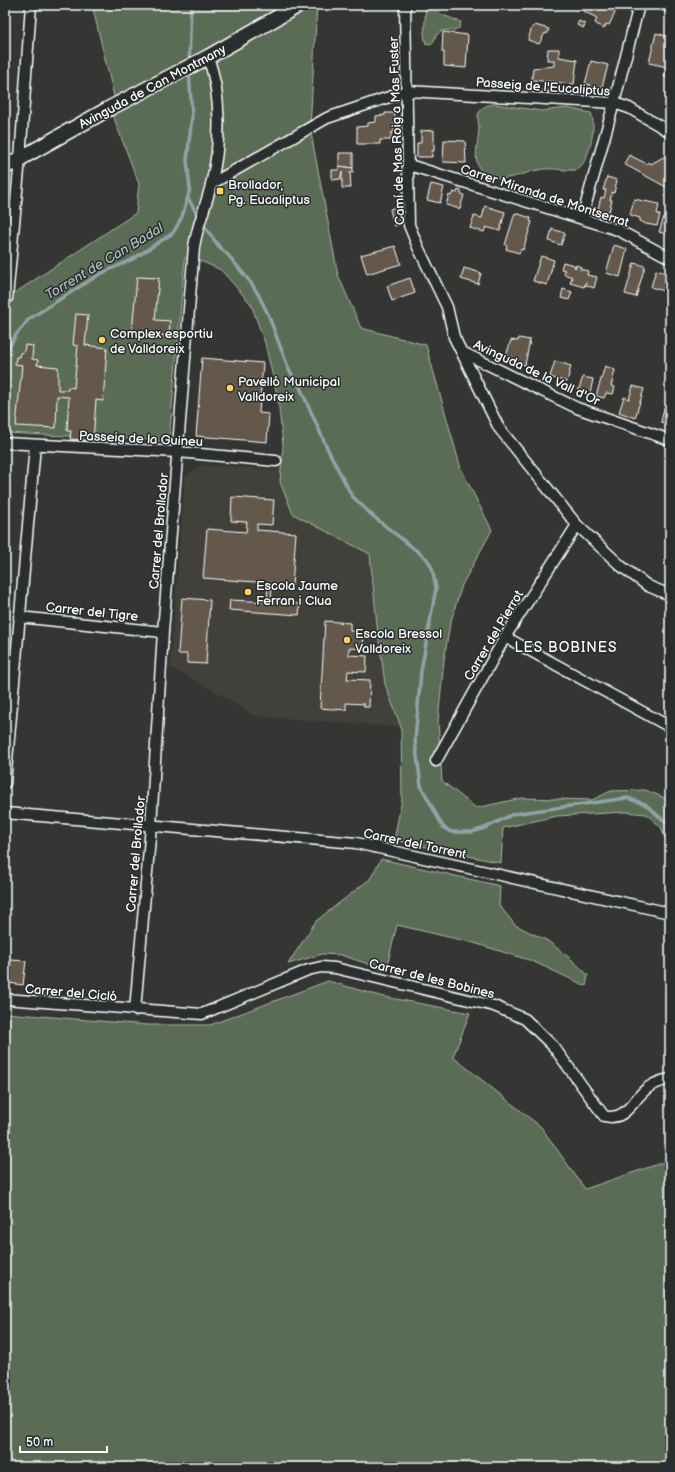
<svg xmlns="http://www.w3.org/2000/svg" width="675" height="1472" font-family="'Balsamiq Sans',sans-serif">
	<rect width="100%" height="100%" fill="#353634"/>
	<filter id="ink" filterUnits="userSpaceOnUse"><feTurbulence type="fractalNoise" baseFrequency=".025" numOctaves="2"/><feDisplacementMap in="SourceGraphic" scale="8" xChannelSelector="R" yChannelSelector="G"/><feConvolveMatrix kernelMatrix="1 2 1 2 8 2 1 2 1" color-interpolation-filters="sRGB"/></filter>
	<g filter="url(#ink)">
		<!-- built -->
		<path fill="#43403b" d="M202,465L281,470L280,482L293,514L370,554L377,625L385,684L401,727L254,716L220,694L170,667L185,477Z"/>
		<!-- green -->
		<g fill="#5a6c56" stroke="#acb6aa">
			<path d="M95,5H317L310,128L338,275L361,328L426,345L461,469L492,530L462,585L450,624L444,660L438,721L442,781L476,808L522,798L592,800L611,791L645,790L670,800V851L661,827L646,814L625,812L557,816L503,828L501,863L394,840L402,799L401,727L385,684L377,625L370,554L293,514L280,482L283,445L278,399L265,343L251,304L221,270L196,259L185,258L169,441L5,433V305L7,298L136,213L139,184L110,108L114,96L93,9Z"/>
			<path d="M426,5H438L440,14L461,22L459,28C447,34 439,24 433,43L426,44L424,35Z"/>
			<path d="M494,104L542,111L567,108L591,113C597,126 589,164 576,170C565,171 555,168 545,169C526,170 505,186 485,174C470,165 479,141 479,128C479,122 476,118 479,113C482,106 488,105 494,104Z"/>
			<path d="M5,582L10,586L5,676Z"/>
			<path d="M381,859L500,886L499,905L515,925L548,941L572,960L588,975L586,986L532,961L474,943L397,925L386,970L341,955L322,954L288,964L316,921L370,879Z"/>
			<path d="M328,981L380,996L470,1013L453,1057L541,1127L585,1189L670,1160V1467H5V1013L147,1025H210Z"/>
		</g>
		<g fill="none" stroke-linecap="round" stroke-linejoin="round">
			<!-- stream -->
			<g stroke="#91a3a6" stroke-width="3.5">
				<path d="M189,64L191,5"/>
				<path d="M188,198L199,218"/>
				<path d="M202,223L220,248L228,255L251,283L258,294L268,314L289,370L299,385L328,450L352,496L374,517L427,559L432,568L436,588L421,671L415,741L421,786L443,827L451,832H472L485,828L513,814L627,798L645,804L670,826"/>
				<path d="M5,356L15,336L29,319L98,275L133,259L173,233L177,226L182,217L190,189L187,160L192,116L189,70"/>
			</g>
		</g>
		<!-- building -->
		<g fill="#63594b" stroke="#fff">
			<path d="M586,5H611L613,6L611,8L616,11L609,25L606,24L604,29L595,23L597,18L583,11Z"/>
			<path d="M579,21L585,24L584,28L577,25Z"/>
			<path d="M535,25L549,29L547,34L545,33L539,44L528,40L532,27H534Z"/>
			<path d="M443,32L468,35L466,68L444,66V52H442Z"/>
			<path d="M656,33L670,37V79L664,77L667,67L649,63Z"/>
			<path d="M548,49H559V57L577,60L574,84L532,80L533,68L554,66V60H547Z"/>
			<path d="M591,61L608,65L602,87L599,86L598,90L589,87L590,85L585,84Z"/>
			<path d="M544,85L551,86L550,92L543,91Z"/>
			<path d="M385,113H395L394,132L391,133V140H380V144H357V127L368,126V123L376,122V116L385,115Z"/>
			<path d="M434,130V151H432V157H417V143H421V131Z"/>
			<path d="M444,140L465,141L466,163L443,162Z"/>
			<path d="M339,153H353V168L339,166Z"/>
			<path d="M669,154L670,181L668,188L624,164L629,155L647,164L648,162L651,164Z"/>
			<path d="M339,166L353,168V172H350L351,188H342V172L340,179L332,180V170H339Z"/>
			<path d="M607,177L617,180L614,193L612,192L610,200H612L609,212L607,211L605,218L598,216L600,209H598L601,197L604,198L606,190H603Z"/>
			<path d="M431,184L444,187L440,203L427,200Z"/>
			<path d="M458,190L461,191V194L464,195L460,209L446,205L449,195L451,196L453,192L457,193Z"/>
			<path d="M634,199L659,204L657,214L660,215L657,226L646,224L640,221V218L630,215Z"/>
			<path d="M485,206L505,212L500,231L486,227L484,232L470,228L474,216L482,218Z"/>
			<path d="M396,207L401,224L394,226L390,209Z"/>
			<path d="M515,213L531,218L530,221L532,222L523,250L521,249L519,253L506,249L507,246L505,245Z"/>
			<path d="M664,217L670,218V235L659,232Z"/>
			<path d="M552,229L565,233L561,245L549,241Z"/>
			<path d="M614,245L627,249L620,277L606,273Z"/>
			<path d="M395,246L401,264L367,274L361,255Z"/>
			<path d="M541,256L554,260L547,285L533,281Z"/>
			<path d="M563,262L574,265L575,268L576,265L581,267L580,269L588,271L587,275L597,277L594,288L585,285L586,282L584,287L570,283L572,277L564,274L565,270L561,269Z"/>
			<path d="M634,263L645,266L636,297L625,294Z"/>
			<path d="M464,268L481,273L478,284L461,279Z"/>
			<path d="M656,270L669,274L667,281H670V286L667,290L665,289L664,291L651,287Z"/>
			<path d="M137,277L159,278L155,320L170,321L169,336L132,332Z"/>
			<path d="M410,278L415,293L392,301L387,286Z"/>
			<path d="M563,289L572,292L569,300L561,298Z"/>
			<path d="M76,314L88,315L85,345L107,348L103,401L96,400L93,441L70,439L71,431H67L69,397L57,396L56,428L16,426L22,365L15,364L16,357H19L20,353L24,352L25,345L33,346L32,359L38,360L37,365L58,367V390H68V387L74,388L78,346L73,345Z"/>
			<path d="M519,338L530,340L525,365L510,361L511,357L506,356L511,340L518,341Z"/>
			<path d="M202,358L263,363L259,413L269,414L267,442L196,436Z"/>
			<path d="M555,361L571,366L567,382L550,377Z"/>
			<path d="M605,366L615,370L611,386L615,387L613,394L606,393L604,398L596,396Z"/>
			<path d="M583,377L593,379L590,394L578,391Z"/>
			<path d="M633,386L644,389L635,418L619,412L624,397L629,399Z"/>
			<path d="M664,408L670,409V424L661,422Z"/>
			<path d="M232,497L274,500L272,525L257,524V530L296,533L292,586L272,585L271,602L300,604L299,615L229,610L230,600L267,602L268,583L203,578L207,529L246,532L247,522L231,521Z"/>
			<path d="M182,598L210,600L206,664L187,663V654H178Z"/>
			<path d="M325,621L350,623V631L364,632L363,649L349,648V655L367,656L366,672L348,671L347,679L370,680L369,707H364V704L346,703V710L320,708Z"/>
			<path d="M11,960L26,961L23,985L8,983Z"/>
		</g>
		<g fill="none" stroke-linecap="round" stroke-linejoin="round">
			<defs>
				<g id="street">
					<path d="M405,5L409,225L418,247L447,307L454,337L499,428L577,525L621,566L648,586L670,595"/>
					<path d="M665,5L670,8"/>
					<path d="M409,165L618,230L670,258"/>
					<path d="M211,184L327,118L407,91L614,103L629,108L670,132"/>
					<path d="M582,218L614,103L639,5"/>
					<path d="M5,297L7,298L20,159L31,5"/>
					<path d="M462,352L577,408L670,440"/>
					<path d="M5,443L178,452L276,461"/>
					<path d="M19,617L163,632"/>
					<path d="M505,637L670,727"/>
					<path d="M436,761L505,637L577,525"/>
					<path d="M5,783L35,446"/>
					<path d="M5,813L356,843L670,913"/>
					<path d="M5,999L202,1014L308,970L321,967L335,968L494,1006L525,1019L553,1046L604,1116C624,1121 630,1105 642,1093C649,1085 659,1081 670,1079"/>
					<path d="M135,1010L151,826L163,632L194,247C197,226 206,206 211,185C221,144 222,96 208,57"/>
				</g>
				<path id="secondary" d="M5,167L110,108L208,57L299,5"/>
			</defs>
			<!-- street casing -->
			<use href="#street" stroke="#fff" stroke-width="13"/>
			<!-- secondary casing -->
			<use href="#secondary" stroke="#fff" stroke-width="17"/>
			<!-- street -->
			<use href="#street" stroke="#2a2d2e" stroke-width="10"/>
			<!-- secondary -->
			<use href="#secondary" stroke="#2a2d2e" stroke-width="14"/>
		</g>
	</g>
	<!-- markers -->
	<g fill="#ffd166" stroke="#2a2d2e" stroke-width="1.5">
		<rect x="216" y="187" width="8" height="8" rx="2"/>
		<circle cx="102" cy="340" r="4"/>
		<circle cx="230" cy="388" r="4"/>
		<circle cx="248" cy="592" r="4"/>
		<circle cx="347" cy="640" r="4"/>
	</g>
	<g text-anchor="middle" stroke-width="3" stroke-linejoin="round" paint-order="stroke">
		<!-- street labels -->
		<g font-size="13" fill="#fff" stroke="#2a2d2e">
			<text transform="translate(152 86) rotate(-28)" y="5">Avinguda de Can Montmany</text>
			<text transform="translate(543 86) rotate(4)" y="5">Passeig de l'Eucaliptus</text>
			<text transform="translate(396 131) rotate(-92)" y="5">Camí de Mas Roig a Mas Fuster</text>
			<text transform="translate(545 195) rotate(18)" y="5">Carrer Miranda de Montserrat</text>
			<text transform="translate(537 372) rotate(25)" y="5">Avinguda de la Vall d'Or</text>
			<text transform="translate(141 438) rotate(3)" y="5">Passeig de la Guineu</text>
			<text transform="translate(158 531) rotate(-85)" y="5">Carrer del Brollador</text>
			<text transform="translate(92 611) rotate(6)" y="5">Carrer del Tigre</text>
			<text transform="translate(493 635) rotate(-59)" y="5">Carrer del Pierrot</text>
			<text transform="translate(415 843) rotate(12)" y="5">Carrer del Torrent</text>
			<text transform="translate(135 854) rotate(-85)" y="5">Carrer del Brollador</text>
			<text transform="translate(432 978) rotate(14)" y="5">Carrer de les Bobines</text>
			<text transform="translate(71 992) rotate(5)" y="5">Carrer del Cicló</text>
		</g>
		<!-- poi labels -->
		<g font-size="13" fill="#fff" stroke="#2a2d2e" text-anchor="start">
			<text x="228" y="189">Brollador,<tspan x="228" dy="15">Pg. Eucaliptus</tspan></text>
			<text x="110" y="338">Complex esportiu<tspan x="110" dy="15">de Valldoreix</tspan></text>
			<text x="238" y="386">Pavelló Municipal<tspan x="238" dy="15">Valldoreix</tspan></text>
			<text x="256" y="590">Escola Jaume<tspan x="256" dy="15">Ferran i Clua</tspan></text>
			<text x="355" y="638">Escola Bressol<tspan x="355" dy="15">Valldoreix</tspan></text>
		</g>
		<!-- water labels -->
		<g font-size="14" font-style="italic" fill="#adbabc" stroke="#2a2d2e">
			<text transform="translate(104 261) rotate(-31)" y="5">Torrent de Can Badal</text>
		</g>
		<!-- neighbourhood labels -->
		<g font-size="14" letter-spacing="1" fill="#fff" stroke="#2a2d2e">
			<text x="566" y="652">LES BOBINES</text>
		</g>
	</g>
	<!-- margin -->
	<rect width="675" height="1472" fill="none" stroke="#2a2d2e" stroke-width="20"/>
	<rect x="10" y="10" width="655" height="1452" fill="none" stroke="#fff" stroke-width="1.5" filter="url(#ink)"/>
	<!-- scale -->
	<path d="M20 1446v6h87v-6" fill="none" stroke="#ffffff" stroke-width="2"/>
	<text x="26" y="1446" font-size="12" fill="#ffffff" stroke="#2a2d2e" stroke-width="3" paint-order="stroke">50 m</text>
</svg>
